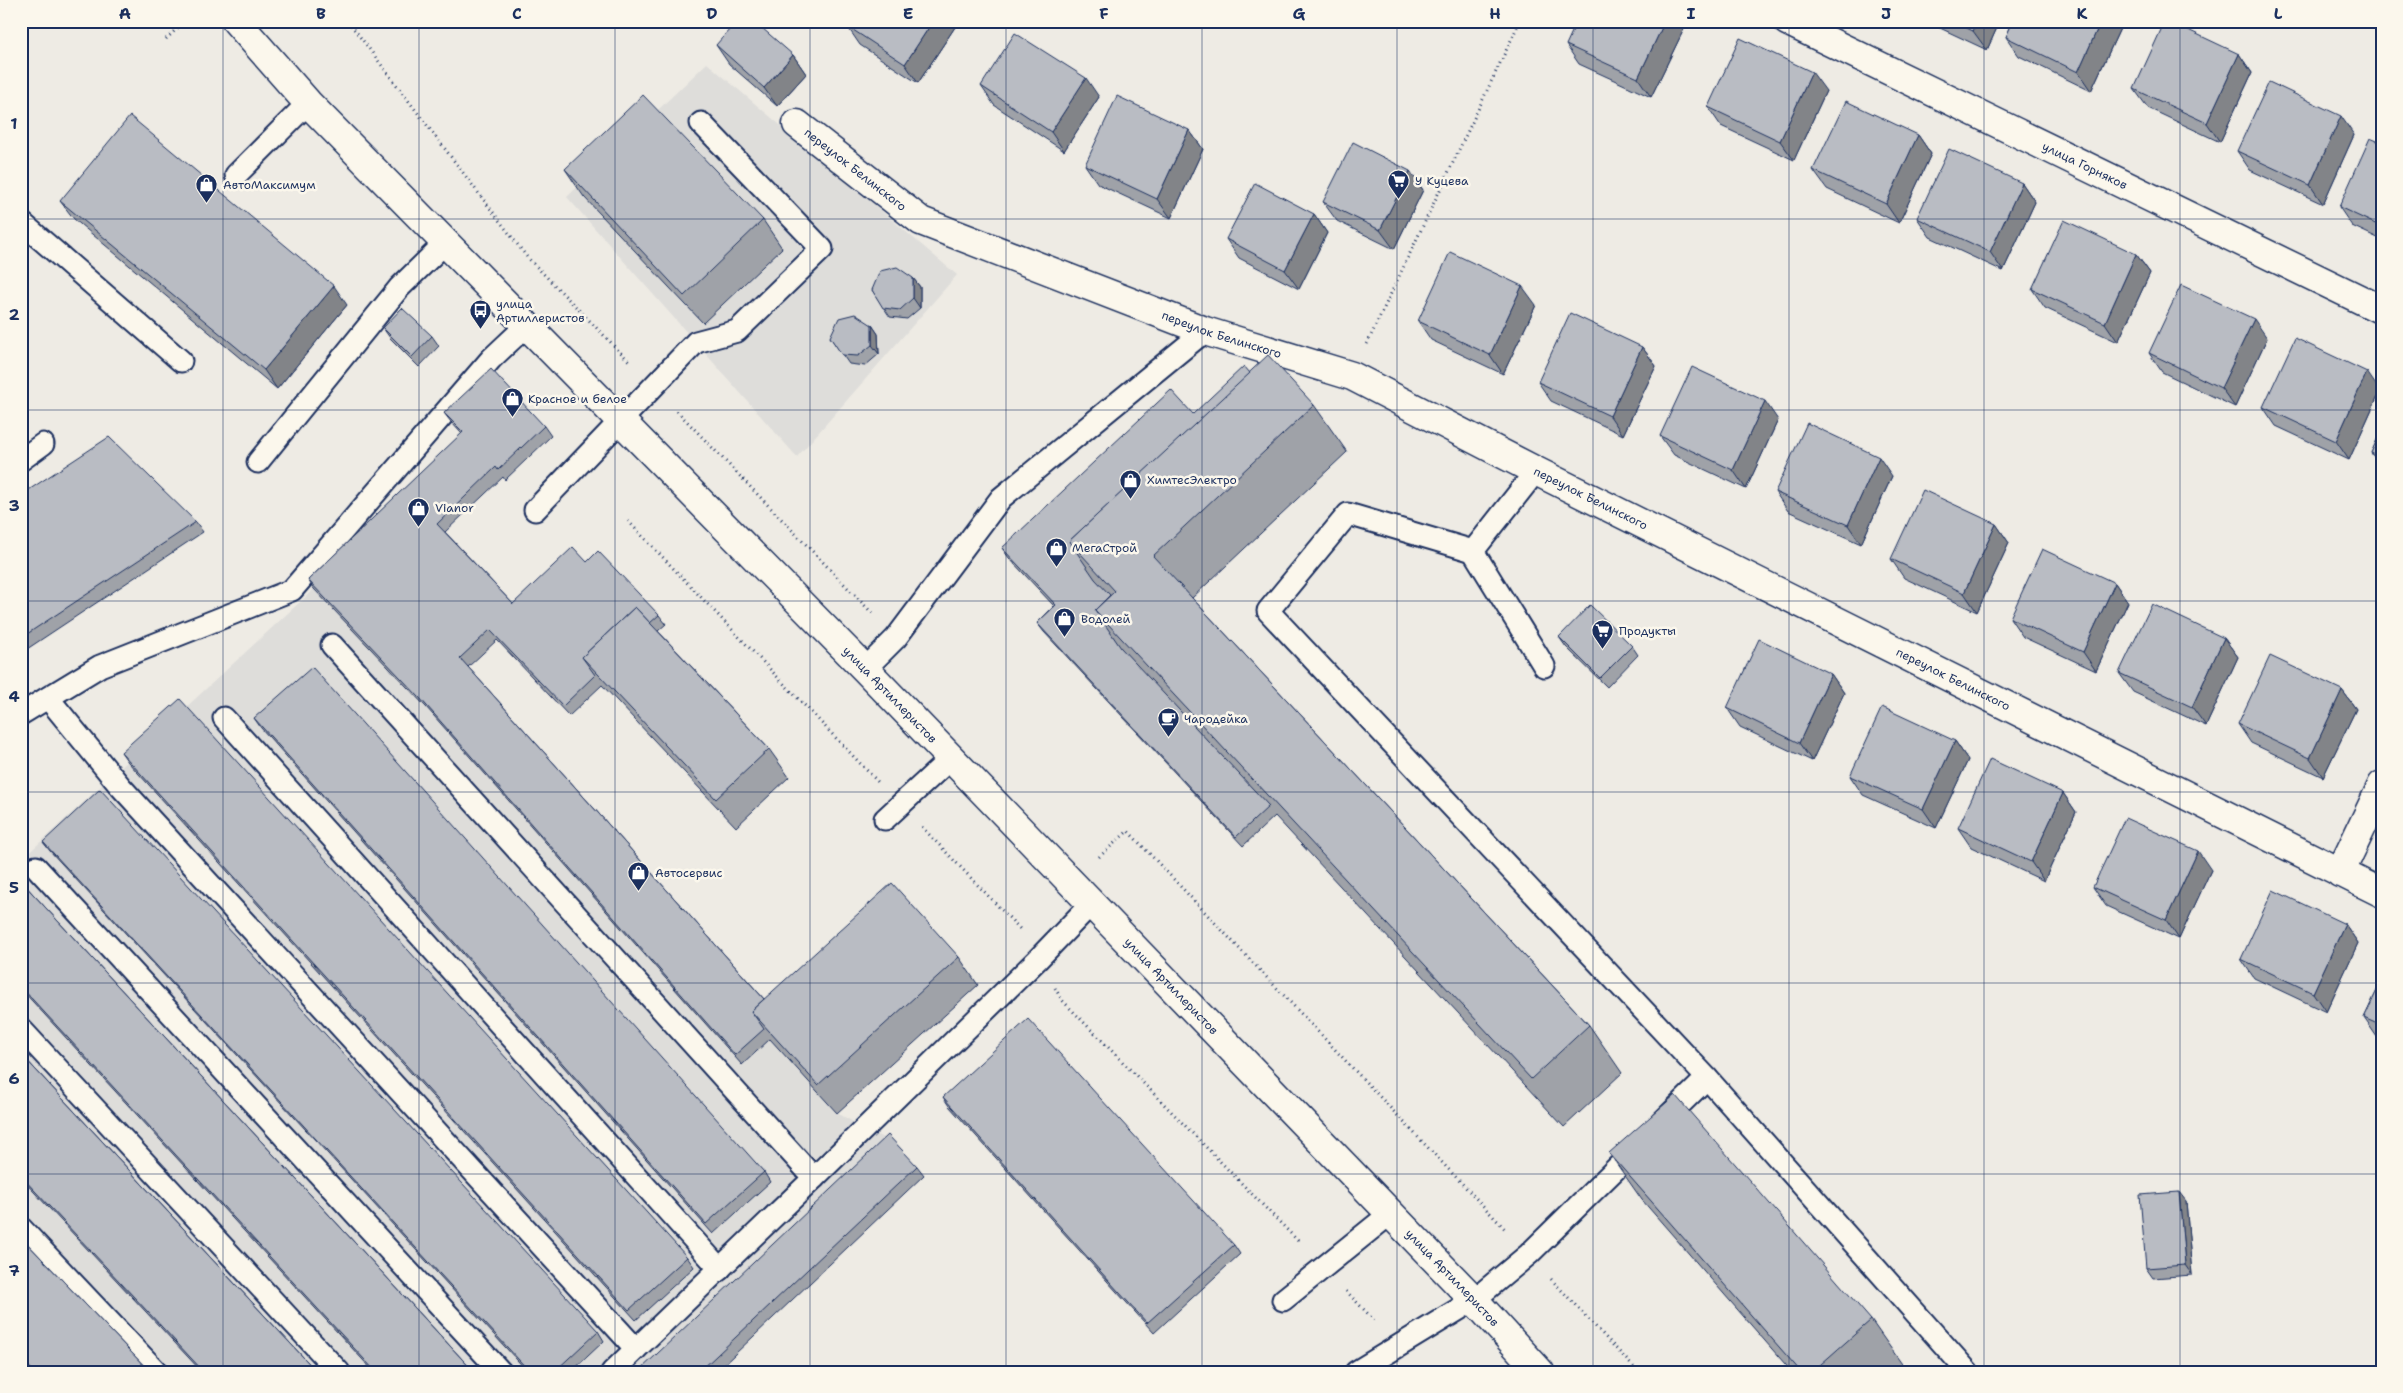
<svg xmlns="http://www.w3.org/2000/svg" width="2403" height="1393" font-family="'Shantell Sans',sans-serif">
	<rect width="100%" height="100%" fill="#eeebe4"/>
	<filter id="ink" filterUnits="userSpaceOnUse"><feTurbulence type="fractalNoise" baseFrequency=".02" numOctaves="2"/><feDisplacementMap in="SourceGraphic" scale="10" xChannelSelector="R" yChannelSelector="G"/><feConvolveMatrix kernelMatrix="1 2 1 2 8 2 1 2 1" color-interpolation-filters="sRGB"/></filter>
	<g filter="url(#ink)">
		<!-- built -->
		<g fill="#deddda">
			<path d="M707,63L957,275L797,457L567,197Z"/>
			<path d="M314,589L426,707L742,1064L770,1039L837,1113L894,1144L924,1175L716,1372H21V860Z"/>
		</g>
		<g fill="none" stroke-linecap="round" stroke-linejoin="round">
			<defs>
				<g id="service">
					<path d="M236,175L308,103"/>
					<path d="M21,222L181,361"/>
					<path d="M21,460L43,444"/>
					<path d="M258,462L399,288L445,243"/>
					<path d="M1536,471L1473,551L1544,666"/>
					<path d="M535,510L696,342L737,331L822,249L701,123"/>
					<path d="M1473,551L1348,514L1268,611L1707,1078L1968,1372"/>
					<path d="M332,645L814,1178"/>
					<path d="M865,669L896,638L1001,498L1205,331"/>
					<path d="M48,698L120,786L636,1349"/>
					<path d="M21,714L100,666L292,590L491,359L526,326"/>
					<path d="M224,718L720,1269"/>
					<path d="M885,819L951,758"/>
					<path d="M36,867L501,1372"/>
					<path d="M21,1029L339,1372"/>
					<path d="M1661,1123L1707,1078"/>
					<path d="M21,1228L157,1372"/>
					<path d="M1283,1300L1391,1213"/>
					<path d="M612,1372L814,1178L1038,959L1091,904"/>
					<path d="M1356,1372L1474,1300L1529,1254L1638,1147"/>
				</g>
				<g id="minor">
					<path id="s1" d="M1787,21L2382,310"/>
					<path id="s2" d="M797,124L921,221L1205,331L1352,376L1536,471L2382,893"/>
					<path d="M2340,873L2382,785"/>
				</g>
				<g id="tertiary">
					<path id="s3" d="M236,21L308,103L865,669L1474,1300L1540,1372"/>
				</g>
			</defs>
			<!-- service casing -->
			<use href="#service" stroke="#1b2f5e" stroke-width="25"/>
			<!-- minor casing -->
			<use href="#minor" stroke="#1b2f5e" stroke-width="31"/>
			<!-- tertiary casing -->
			<use href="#tertiary" stroke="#1b2f5e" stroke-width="31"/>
			<!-- path -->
			<g stroke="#1b2f5e" stroke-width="3" stroke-dasharray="1 4" stroke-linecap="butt">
				<path d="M348,21L527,257L631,363"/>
				<path d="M166,39L185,21"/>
				<path d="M1367,344L1520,21"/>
				<path d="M677,411L874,615"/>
				<path d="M628,521L878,782"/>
				<path d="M922,827L1020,929"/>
				<path d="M1099,857L1128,831L1506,1230"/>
				<path d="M1055,988L1062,1000L1300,1243"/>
				<path d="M1551,1279L1638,1372"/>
				<path d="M1346,1291L1376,1322"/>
			</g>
			<!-- service -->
			<use href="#service" stroke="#fbf7ec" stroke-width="21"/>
			<!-- minor -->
			<use href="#minor" stroke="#fbf7ec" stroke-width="28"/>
			<!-- tertiary -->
			<use href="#tertiary" stroke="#fbf7ec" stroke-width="28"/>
		</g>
		<!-- wall -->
		<g fill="#9fa2a8" stroke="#1b2f5e">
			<path d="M959,21L918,83L860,45L847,26Z"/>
			<path d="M1925,21H2000L1987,50Z"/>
			<path d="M2013,21H2123V22L2091,91L2019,56L2006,37Z"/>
			<path d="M1684,29L1651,97L1579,64L1566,45Z"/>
			<path d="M716,45L793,55L806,74L777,106L729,64Z"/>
			<path d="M2239,54L2252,73L2220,142L2148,108L2134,89Z"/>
			<path d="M981,86L1099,97L1064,151L994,105Z"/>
			<path d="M1826,91L1794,160L1721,126L1708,107Z"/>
			<path d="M1189,130L1203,149L1171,218L1098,184L1085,165Z"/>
			<path d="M1918,135L1931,154L1899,223L1827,189L1813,170Z"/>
			<path d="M2354,135L2323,204L2250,170L2237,151Z"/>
			<path d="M2382,143V240L2352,226L2339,207Z"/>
			<path d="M565,169L763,220L782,248L703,323L584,197Z"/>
			<path d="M1410,171L1423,190L1394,249L1337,221L1323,202Z"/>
			<path d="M2022,183L2035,202L2003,271L1930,237L1917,218Z"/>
			<path d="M60,201L347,305L277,389L74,219Z"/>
			<path d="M1314,214L1327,233L1299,289L1239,258L1226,239Z"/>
			<path d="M2136,254L2150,273L2118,342L2045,308L2032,289Z"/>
			<path d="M913,278L920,287V308L907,319L890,317L872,290Z"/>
			<path d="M1536,305L1503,374L1431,340L1418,321Z"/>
			<path d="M872,325L878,334L879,354L865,366L849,364L830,337Z"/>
			<path d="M383,328L432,336L439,346L419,367L390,338Z"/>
			<path d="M2267,338L2235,407L2162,372L2149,353Z"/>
			<path d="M1642,347L1656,366L1623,435L1551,401L1538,382Z"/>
			<path d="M1250,373L1314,405L1347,452L1192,598L1589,1025L1622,1073L1564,1127L1275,816L1243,846L1044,632L1037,623L1054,606L1009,558L1002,548L1193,414Z"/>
			<path d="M2380,391L2349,460L2276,426L2263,407Z"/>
			<path d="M444,413L544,426L551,436L505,480L503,477L445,532L513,604L587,562L659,615L666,624L658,631L769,749L789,777L736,827L602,685L569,716L497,640L468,667L764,999L959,957L978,985L837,1113L770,1039L742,1065L426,707L314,589L308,580L462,434L451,422Z"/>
			<path d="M1778,420L1746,489L1674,455L1660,436Z"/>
			<path d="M2382,429V468L2371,453Z"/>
			<path d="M1892,476L1861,544L1788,511L1775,492Z"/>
			<path d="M21,495L196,522L203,532L21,653Z"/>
			<path d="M1996,524L2009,543L1977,612L1904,578L1891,559Z"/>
			<path d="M2115,583L2128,602L2096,671L2023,637L2010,618Z"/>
			<path d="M1559,637L1632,646L1638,655L1607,687L1566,647Z"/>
			<path d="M2224,638L2238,657L2206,726L2133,692L2119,673Z"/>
			<path d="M1831,674L1844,693L1812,761L1740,727L1727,708Z"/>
			<path d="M2342,690L2356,709L2323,777L2251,743L2238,724Z"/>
			<path d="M254,718L764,1172L770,1182L713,1234L261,728Z"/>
			<path d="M1955,741L1968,760L1936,828L1863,795L1850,776Z"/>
			<path d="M121,752L687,1257L694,1267L636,1320L128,762Z"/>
			<path d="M2063,793L2076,812L2044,881L1971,847L1958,828Z"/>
			<path d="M43,842L598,1331L604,1341L571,1372H528L50,851Z"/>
			<path d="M2211,870L2179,939L2106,906L2093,887Z"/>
			<path d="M21,881L474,1372H374L21,989Z"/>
			<path d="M2345,924L2358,943L2326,1012L2254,978L2241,959Z"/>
			<path d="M2382,980V1039L2377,1037L2364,1018Z"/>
			<path d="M21,1054L317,1372H202L21,1178Z"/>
			<path d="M943,1097L1234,1245L1240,1254L1154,1333L949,1106Z"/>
			<path d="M1609,1153L1871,1320L1904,1367L1901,1370L1903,1372H1792L1642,1200Z"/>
			<path d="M917,1166L924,1175L716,1372H638Z"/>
			<path d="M2186,1201L2192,1275L2153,1278L2146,1268Z"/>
			<path d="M21,1237L150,1372H32L21,1361Z"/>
		</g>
		<!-- shaded-wall -->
		<g fill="#828488" stroke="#1b2f5e">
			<path d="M933,21H959L918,83L905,64Z"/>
			<path d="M1665,21H1679L1684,29L1651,97L1638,78Z"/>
			<path d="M1978,21H2000L1987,50L1973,31Z"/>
			<path d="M2101,21L2123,22L2091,91L2078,72Z"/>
			<path d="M2239,54L2252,73L2220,142L2207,123Z"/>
			<path d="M793,55L806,74L777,106L764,88Z"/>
			<path d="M1812,72L1826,91L1794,160L1780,141Z"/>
			<path d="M1086,78L1099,97L1064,151L1051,132Z"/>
			<path d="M2341,116L2354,135L2323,204L2310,185Z"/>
			<path d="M1189,130L1203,149L1171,218L1157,199Z"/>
			<path d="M1918,135L1931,154L1899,223L1886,204Z"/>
			<path d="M1410,171L1423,190L1394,249L1380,230Z"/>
			<path d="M2022,183L2035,202L2003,271L1990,252Z"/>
			<path d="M1314,214L1327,233L1299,289L1285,270Z"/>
			<path d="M2136,254L2150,273L2118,342L2105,323Z"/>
			<path d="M913,278L920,287V308L913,298Z"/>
			<path d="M334,286L347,305L277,389L264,370Z"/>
			<path d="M1522,286L1536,305L1503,374L1490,355Z"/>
			<path d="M2254,319L2267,338L2235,407L2221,388Z"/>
			<path d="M872,325L878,334L879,354L872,345Z"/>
			<path d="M1642,347L1656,366L1623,435L1610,416Z"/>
			<path d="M2367,372L2380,391L2349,460L2336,441Z"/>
			<path d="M1765,401L1778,420L1746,489L1733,470Z"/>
			<path d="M1879,457L1892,476L1861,544L1848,525Z"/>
			<path d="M1996,524L2009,543L1977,612L1964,593Z"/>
			<path d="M2115,583L2128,602L2096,671L2083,652Z"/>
			<path d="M2224,638L2238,657L2206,726L2192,707Z"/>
			<path d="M1831,674L1844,693L1812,761L1799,743Z"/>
			<path d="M2342,690L2356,709L2323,777L2310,758Z"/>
			<path d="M1955,741L1968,760L1936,828L1923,809Z"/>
			<path d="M2063,793L2076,812L2044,881L2031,862Z"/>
			<path d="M2198,851L2211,870L2179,939L2166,920Z"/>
			<path d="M2345,924L2358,943L2326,1012L2313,993Z"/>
			<path d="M2179,1192L2186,1201L2192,1275L2185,1265Z"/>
		</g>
		<!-- building -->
		<g fill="#b9bcc3" stroke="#1b2f5e">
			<path d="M737,21H754L793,55L764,88L716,45Z"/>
			<path d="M850,21H933L905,64L847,26Z"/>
			<path d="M1577,21H1665L1638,78L1566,45Z"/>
			<path d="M1952,21H1978L1973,31Z"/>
			<path d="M2013,21H2101L2078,72L2006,37Z"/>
			<path d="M2165,21H2169L2239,54L2207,123L2134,89Z"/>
			<path d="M1015,33L1086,78L1051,132L981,86Z"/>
			<path d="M1740,38L1812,72L1780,141L1708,107Z"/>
			<path d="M2269,82L2341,116L2310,185L2237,151Z"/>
			<path d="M643,95L763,220L684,296L565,169Z"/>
			<path d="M1117,96L1189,130L1157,199L1085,165Z"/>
			<path d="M1846,101L1918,135L1886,204L1813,170Z"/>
			<path d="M130,116L334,286L264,370L60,201Z"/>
			<path d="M2370,138L2382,143V227L2339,207Z"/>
			<path d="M1353,142L1410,171L1380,230L1323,202Z"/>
			<path d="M1949,149L2022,183L1990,252L1917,218Z"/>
			<path d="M1255,183L1314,214L1285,270L1226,239Z"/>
			<path d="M2064,220L2136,254L2105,323L2032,289Z"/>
			<path d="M1450,252L1522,286L1490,355L1418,321Z"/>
			<path d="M897,267L913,278V298L900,310L883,308L872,290L880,271Z"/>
			<path d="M2181,285L2254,319L2221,388L2149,353Z"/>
			<path d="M402,308L432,336L412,357L383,328Z"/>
			<path d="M1570,313L1642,347L1610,416L1538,382Z"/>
			<path d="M855,314L872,325V345L858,356L842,355L830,337L839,318Z"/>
			<path d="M2295,338L2367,372L2336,441L2263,407Z"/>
			<path d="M1268,355L1314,405L1153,556L1589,1025L1531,1079L1095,610L1115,591L1069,541Z"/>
			<path d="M1244,366L1250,373L1069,541L1095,579L1110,595L1095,610L1121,648L1269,806L1236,837L1037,623L1056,605L1002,548L1171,390L1193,414Z"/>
			<path d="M1692,367L1765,401L1733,470L1660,436Z"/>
			<path d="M491,369L544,426L498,470L496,467L437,524L513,604L573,547L587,562L598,551L659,615L650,623L635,607L582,657L595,675L563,706L490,630L460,658L764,999L751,1011L764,1029L735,1055L419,697L308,580L463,432L444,413Z"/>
			<path d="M1807,423L1879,457L1848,525L1775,492Z"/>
			<path d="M2382,429V458L2371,453Z"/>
			<path d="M109,437L196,522L21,638V495Z"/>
			<path d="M1923,490L1996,524L1964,593L1891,559Z"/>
			<path d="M2042,549L2115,583L2083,652L2010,618Z"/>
			<path d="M2152,604L2224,638L2192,707L2119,673Z"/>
			<path d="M1590,605L1632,646L1600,678L1559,637Z"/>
			<path d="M635,607L769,749L716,799L582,657Z"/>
			<path d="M1759,639L1831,674L1799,743L1727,708Z"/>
			<path d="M2270,656L2342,690L2310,758L2238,724Z"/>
			<path d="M312,667L764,1172L706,1224L254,718Z"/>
			<path d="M180,699L687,1257L629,1310L121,752Z"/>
			<path d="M1882,707L1955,741L1923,809L1850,776Z"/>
			<path d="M1990,759L2063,793L2031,862L1958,828Z"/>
			<path d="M100,789L598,1331L554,1372H530L43,842Z"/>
			<path d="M2125,818L2198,851L2166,920L2093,887Z"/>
			<path d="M21,881L474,1372H376L21,987Z"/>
			<path d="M892,883L959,957L818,1085L751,1011Z"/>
			<path d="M2273,890L2345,924L2313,993L2241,959Z"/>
			<path d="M2382,980V1026L2364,1018Z"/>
			<path d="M1028,1019L1234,1245L1147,1323L943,1097Z"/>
			<path d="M21,1054L317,1372H204L21,1176Z"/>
			<path d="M1675,1095L1871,1320L1812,1372H1801L1609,1153Z"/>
			<path d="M888,1135L917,1166L699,1372H638Z"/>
			<path d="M2179,1192L2185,1265L2146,1268L2140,1195Z"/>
			<path d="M21,1237L150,1372H34L21,1358Z"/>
		</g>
	</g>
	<!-- grid -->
	<path fill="none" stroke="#1b2f5e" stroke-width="1" stroke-opacity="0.55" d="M223,21V1372M419,21V1372M615,21V1372M810,21V1372M1006,21V1372M1202,21V1372M1397,21V1372M1593,21V1372M1789,21V1372M1984,21V1372M2180,21V1372M21,219H2382M21,410H2382M21,601H2382M21,792H2382M21,983H2382M21,1174H2382"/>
	<!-- icons -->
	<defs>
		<symbol id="supermarket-pin" viewBox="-11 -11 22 30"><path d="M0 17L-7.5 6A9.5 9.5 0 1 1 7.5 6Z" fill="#1b2f5e" stroke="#fbf7ec"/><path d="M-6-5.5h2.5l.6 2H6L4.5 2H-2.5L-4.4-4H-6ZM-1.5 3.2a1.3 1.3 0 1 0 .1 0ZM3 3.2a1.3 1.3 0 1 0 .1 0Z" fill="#fff"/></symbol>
		<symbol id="shop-pin" viewBox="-11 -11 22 30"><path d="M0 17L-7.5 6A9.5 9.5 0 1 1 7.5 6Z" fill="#1b2f5e" stroke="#fbf7ec"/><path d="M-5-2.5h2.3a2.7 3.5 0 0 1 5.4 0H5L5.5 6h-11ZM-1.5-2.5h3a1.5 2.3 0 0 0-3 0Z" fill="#fff"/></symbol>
		<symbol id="bus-pin" viewBox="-11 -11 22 30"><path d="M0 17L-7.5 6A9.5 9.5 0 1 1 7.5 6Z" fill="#1b2f5e" stroke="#fbf7ec"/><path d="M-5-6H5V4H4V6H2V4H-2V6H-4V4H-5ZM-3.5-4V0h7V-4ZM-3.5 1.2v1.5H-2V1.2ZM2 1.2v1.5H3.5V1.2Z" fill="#fff"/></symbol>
		<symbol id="cafe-pin" viewBox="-11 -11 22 30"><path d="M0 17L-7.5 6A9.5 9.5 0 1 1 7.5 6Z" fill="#1b2f5e" stroke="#fbf7ec"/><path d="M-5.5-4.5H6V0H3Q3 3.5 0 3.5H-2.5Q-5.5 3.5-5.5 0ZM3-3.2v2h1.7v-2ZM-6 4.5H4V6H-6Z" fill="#fff"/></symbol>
	</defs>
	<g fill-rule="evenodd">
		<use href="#supermarket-pin" x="1386" y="168" width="25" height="34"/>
		<use href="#shop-pin" x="194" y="172" width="25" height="34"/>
		<use href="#bus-pin" x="468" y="298" width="25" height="34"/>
		<use href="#shop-pin" x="500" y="386" width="25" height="34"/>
		<use href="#shop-pin" x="1118" y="468" width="25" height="34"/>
		<use href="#shop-pin" x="406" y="496" width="25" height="34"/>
		<use href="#shop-pin" x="1044" y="536" width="25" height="34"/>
		<use href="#shop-pin" x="1052" y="606" width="25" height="34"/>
		<use href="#supermarket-pin" x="1590" y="618" width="25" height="34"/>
		<use href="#cafe-pin" x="1156" y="706" width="25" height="34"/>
		<use href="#shop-pin" x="626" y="860" width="25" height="34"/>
	</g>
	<g text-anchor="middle" stroke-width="5" stroke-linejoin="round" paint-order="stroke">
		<!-- street labels -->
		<g font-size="12" fill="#1b2f5e" stroke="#fbf7ec">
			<text dy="4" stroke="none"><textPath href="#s1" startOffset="331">улица Горняков</textPath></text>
			<text dy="4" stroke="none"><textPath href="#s2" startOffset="74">переулок Белинского</textPath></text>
			<text dy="4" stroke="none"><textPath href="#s2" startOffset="479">переулок Белинского</textPath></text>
			<text dy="4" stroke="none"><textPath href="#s2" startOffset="884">переулок Белинского</textPath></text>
			<text dy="4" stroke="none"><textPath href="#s2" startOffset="1289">переулок Белинского</textPath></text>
			<text dy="4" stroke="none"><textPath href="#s3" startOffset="939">улица Артиллеристов</textPath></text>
			<text dy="4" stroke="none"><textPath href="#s3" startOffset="1344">улица Артиллеристов</textPath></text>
			<text dy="4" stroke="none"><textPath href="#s3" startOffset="1749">улица Артиллеристов</textPath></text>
		</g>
		<!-- poi labels -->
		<g font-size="12" fill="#1b2f5e" stroke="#fbf7ec" text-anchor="start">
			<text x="1415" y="185">У Куцева</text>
			<text x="223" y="189">АвтоМаксимум</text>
			<text x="496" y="308">улица<tspan x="496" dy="14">Артиллеристов</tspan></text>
			<text x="528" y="403">Красное и белое</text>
			<text x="1147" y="484">ХимтесЭлектро</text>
			<text x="435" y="512">Vianor</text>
			<text x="1072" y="552">МегаСтрой</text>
			<text x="1081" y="623">Водолей</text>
			<text x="1619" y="635">Продукты</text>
			<text x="1184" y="723">Чародейка</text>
			<text x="655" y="877">Автосервис</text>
		</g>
	</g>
	<!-- margin -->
	<rect width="2403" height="1393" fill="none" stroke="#fbf7ec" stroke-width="55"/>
	<rect x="28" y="28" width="2348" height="1338" fill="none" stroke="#1b2f5e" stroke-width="2"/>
	<g font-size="16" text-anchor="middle" font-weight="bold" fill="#1b2f5e">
		<text x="125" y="19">A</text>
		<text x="321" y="19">B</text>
		<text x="517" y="19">C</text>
		<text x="712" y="19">D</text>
		<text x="908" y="19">E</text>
		<text x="1104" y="19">F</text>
		<text x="1299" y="19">G</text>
		<text x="1495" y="19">H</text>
		<text x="1691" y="19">I</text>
		<text x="1886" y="19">J</text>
		<text x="2082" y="19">K</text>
		<text x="2278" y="19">L</text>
		<text x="14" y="129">1</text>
		<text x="14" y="320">2</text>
		<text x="14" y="511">3</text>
		<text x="14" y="702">4</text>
		<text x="14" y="893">5</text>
		<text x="14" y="1084">6</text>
		<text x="14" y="1276">7</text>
	</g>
</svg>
